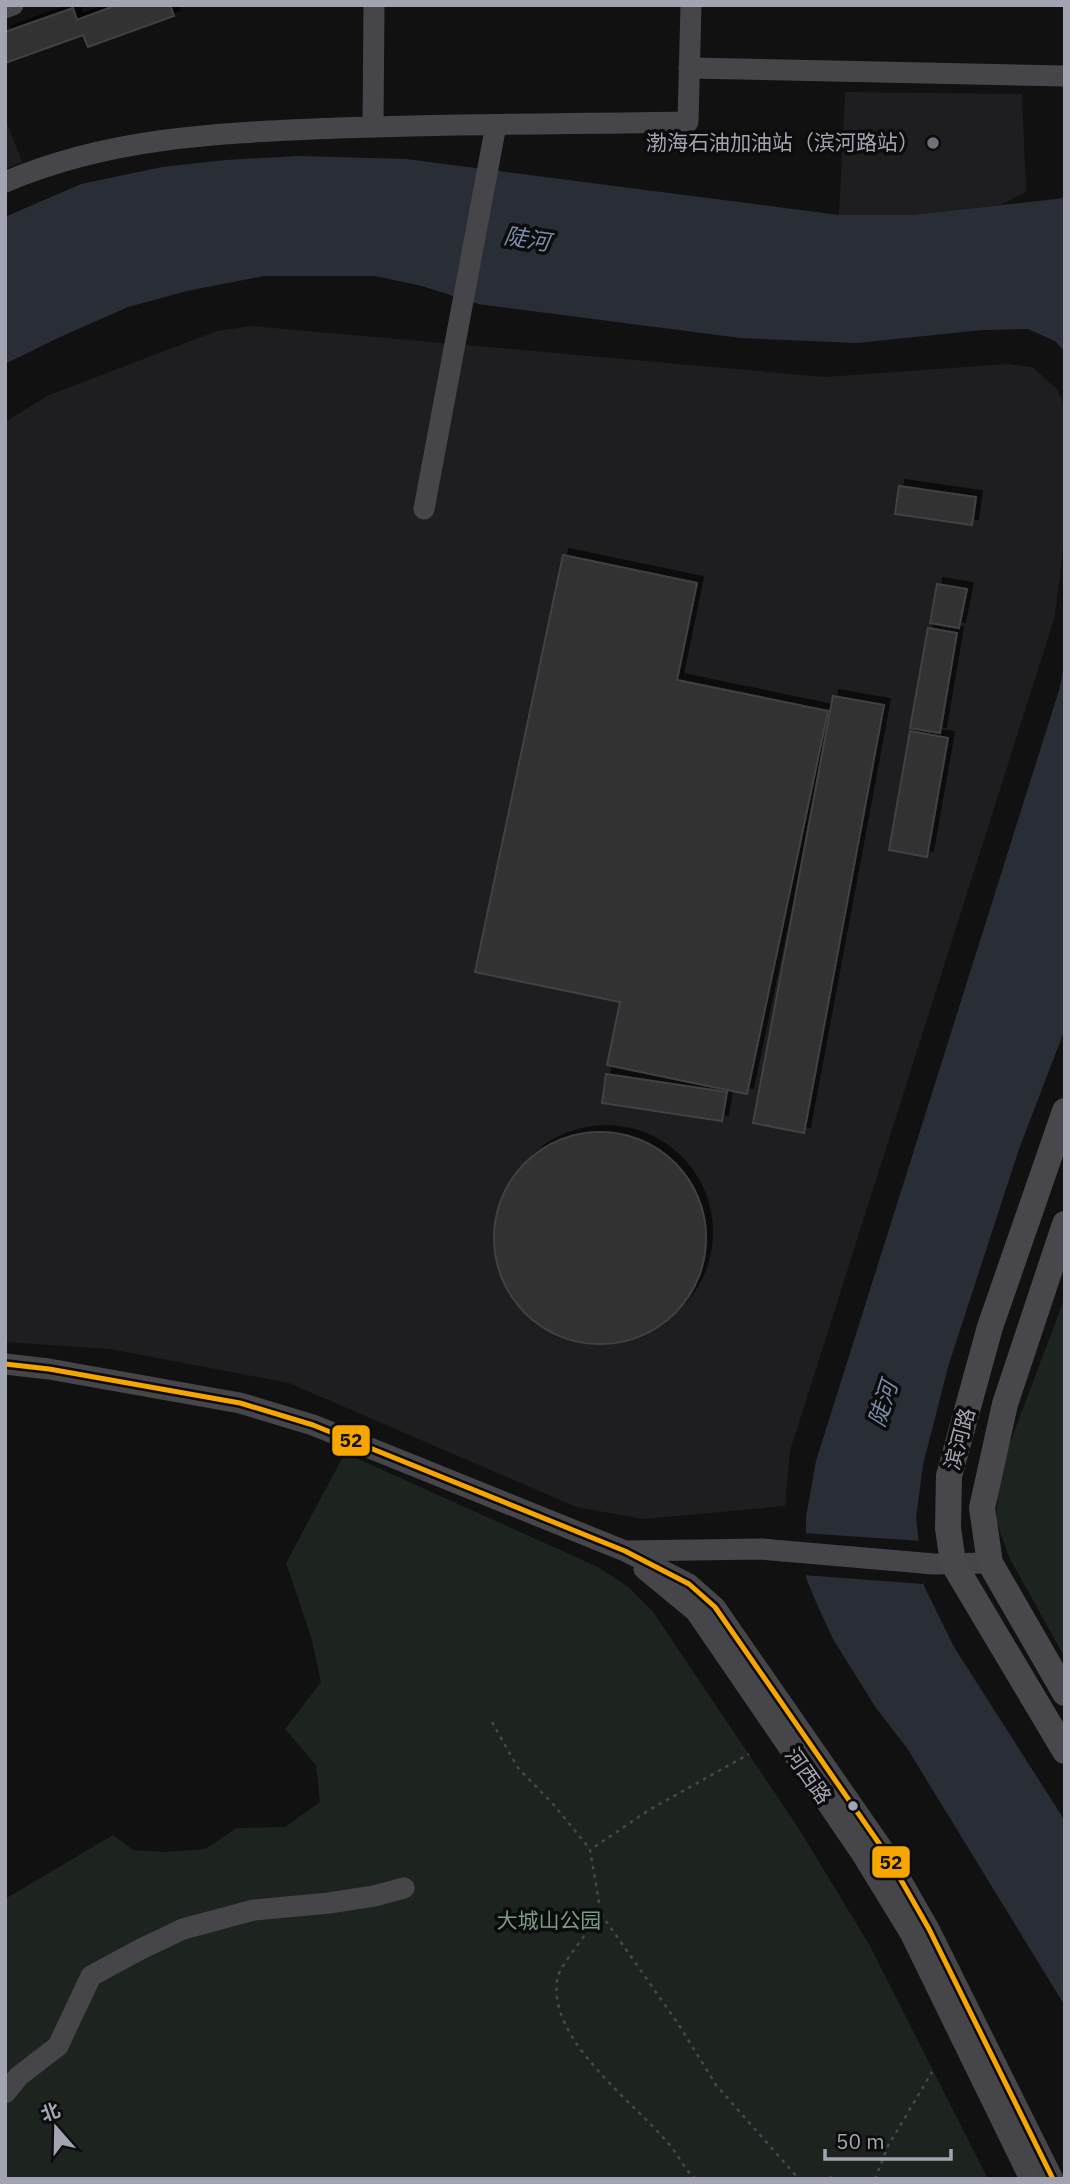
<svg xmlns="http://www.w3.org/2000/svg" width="1070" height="2184" font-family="'IBM Plex Sans','Noto Sans SC',sans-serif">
	<defs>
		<filter id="shadow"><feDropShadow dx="6" dy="-6" stdDeviation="0" flood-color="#0009"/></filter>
	</defs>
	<rect width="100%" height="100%" fill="#111112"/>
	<!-- built -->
	<g fill="#1e1e20">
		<path d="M845,92L1022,94L1026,192L1000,205L912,215H839Z"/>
		<path d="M5,118L22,162L5,169Z"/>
		<path d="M251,326L825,377L1008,364L1032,367L1057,389L1065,407V532L1055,616L790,1451L785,1506L643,1519L576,1507L289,1383L110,1349L5,1342V422L49,395L217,331Z"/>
	</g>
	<!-- green -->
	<g fill="#1d231f">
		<path d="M1065,1297V1658L1008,1555L996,1520L1000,1469Z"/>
		<path d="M345,1453L598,1567L628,1587L653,1612L799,1829L870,1946L988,2179H5V1899L113,1835L133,1850L166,1852L205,1849L237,1828L285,1827L320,1802L316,1765L285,1729L321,1682L311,1637L286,1563Z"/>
	</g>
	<!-- water -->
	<g fill="#292e36">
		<path d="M298,156L406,159L839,215H912L1065,198V352L1055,341L1028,329L982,330L857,343L741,338L478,304L422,286L375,276H264L187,291L128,307L60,337L5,364V217L81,184L162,167L226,160Z"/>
		<path d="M1065,660V1029L1019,1149L948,1367L923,1465L916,1518L924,1586L954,1647L1065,1821V2006L907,1748L876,1708L833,1639L816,1602L806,1578V1517L816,1461L1060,687Z"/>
	</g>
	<!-- pier -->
	<path fill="#111112" d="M802,1533L922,1541L925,1565L923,1584L803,1575Z"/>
	<!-- building -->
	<g fill="#303032" stroke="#414145" stroke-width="2" filter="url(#shadow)">
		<path d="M117,5H170L174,16L88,47L83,35L5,63V32L73,8L77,20Z"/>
		<path d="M899,486L976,497L972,525L895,514Z"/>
		<path d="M563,555L697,583L677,680L828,711L747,1094L607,1065L620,1002L475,972Z"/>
		<path d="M937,584L967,589L959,628L930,623Z"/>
		<path d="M928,628L957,633L940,733L910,728Z"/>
		<path d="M833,696L884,705L804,1133L753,1123Z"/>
		<path d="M910,731L948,738L927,857L889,850Z"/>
		<path d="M606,1074L727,1092L722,1121L602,1103Z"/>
		<circle cx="600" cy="1238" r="106"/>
	</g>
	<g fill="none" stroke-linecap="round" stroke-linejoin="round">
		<!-- path -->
		<g stroke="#47474c" stroke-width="2.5" stroke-dasharray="3.5 5" stroke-linecap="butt">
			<path d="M492,1722L518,1768L553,1804L590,1849"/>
			<path d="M601,1914L679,2025L716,2085L799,2179"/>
			<path d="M696,2179C685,2170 681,2160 673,2149C639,2105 543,2039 558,1976C561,1965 592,1926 601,1914L590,1850L649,1810L749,1754"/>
			<path d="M829,2179L832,2176"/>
			<path d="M875,2179L888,2146L932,2072"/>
		</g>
		<!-- minor -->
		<g stroke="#46464a" stroke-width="21">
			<path d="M5,8L13,5"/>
			<path d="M689,68L1065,76"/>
			<path d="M373,127L374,5"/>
			<path d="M5,182C113,136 223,133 338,128C454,124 571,124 688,122L691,5"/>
			<path d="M424,509L496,125"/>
			<path d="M5,1364L49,1369L240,1403L313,1425L625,1551L689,1584L715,1607L885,1852L929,1929L1053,2179"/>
			<path d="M627,1551L761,1549L934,1564L990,1563"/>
			<path d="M644,1569L696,1612L861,1853L910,1933L1030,2179"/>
			<path d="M5,2093L19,2076L58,2046L91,1976L141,1949L183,1929L254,1910L329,1903L374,1896L404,1888"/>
		</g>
		<!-- major -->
		<g stroke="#48484c" stroke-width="26">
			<path d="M1065,1111L990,1327L949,1476L948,1528L953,1563L1065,1751"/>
			<path d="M1065,1224L1005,1404L982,1508L990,1563L1065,1693"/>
		</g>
		<defs>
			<path id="bus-1" d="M5,1364L49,1369L240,1403L313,1425L625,1551L689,1584L715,1607L885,1852L929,1929L1053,2179"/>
		</defs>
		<!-- bus-1 casing -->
		<use href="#bus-1" stroke="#0c0c0d" stroke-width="10"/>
		<!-- bus-1 -->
		<use href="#bus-1" stroke="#f7a600" stroke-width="5"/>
	</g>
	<!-- markers -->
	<circle fill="#70717a" stroke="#0c0c0d" stroke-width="2.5" cx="933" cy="143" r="7"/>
	<circle fill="#a3a4b2" stroke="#0c0c0d" stroke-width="2.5" cx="853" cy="1806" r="6"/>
	<g text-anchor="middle" stroke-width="7" stroke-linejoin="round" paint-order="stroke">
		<!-- poi labels -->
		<g font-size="21" fill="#a3a4b2" stroke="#0c0c0d" text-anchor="end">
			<text x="919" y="150">渤海石油加油站（滨河路站）</text>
		</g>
		<!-- street labels -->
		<g font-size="21" fill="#a3a4b2" stroke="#0c0c0d">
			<text transform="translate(960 1439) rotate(-75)" y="7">滨河路</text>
			<text transform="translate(808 1776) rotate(55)" y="7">河西路</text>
		</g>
		<!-- park labels -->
		<g font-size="21" fill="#7a9c83" stroke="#0c0c0d">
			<text x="549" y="1928">大城山公园</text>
		</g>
		<!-- water labels -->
		<g font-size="23" font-style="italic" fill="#7b8bac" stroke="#0c0c0d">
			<text transform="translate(527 239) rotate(9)" y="8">陡河</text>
			<text transform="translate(883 1404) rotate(-72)" y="8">陡河</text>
		</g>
	</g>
	<g stroke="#0c0c0d" stroke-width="2.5">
		<rect x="331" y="1424" width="40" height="33" rx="7" fill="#f7a600"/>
		<rect x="871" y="1845" width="40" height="34" rx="7" fill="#f7a600"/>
	</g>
	<g font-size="19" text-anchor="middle" font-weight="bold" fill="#111">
		<text x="351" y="1447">52</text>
		<text x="891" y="1869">52</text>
	</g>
	<!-- border -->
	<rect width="1070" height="2184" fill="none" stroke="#a3a4b2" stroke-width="14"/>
	<!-- north arrow -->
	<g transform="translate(56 2128) rotate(340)" stroke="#0c0c0d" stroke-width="5" paint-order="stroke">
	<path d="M0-5L12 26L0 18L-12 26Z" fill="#a3a4b2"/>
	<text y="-10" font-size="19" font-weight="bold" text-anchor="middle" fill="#a3a4b2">北</text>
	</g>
	<!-- scale -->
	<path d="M825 2149v10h126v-10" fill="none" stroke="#a3a4b2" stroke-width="3.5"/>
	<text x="836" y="2149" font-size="21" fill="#a3a4b2" stroke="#0c0c0d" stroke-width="5" paint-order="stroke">50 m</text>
</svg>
